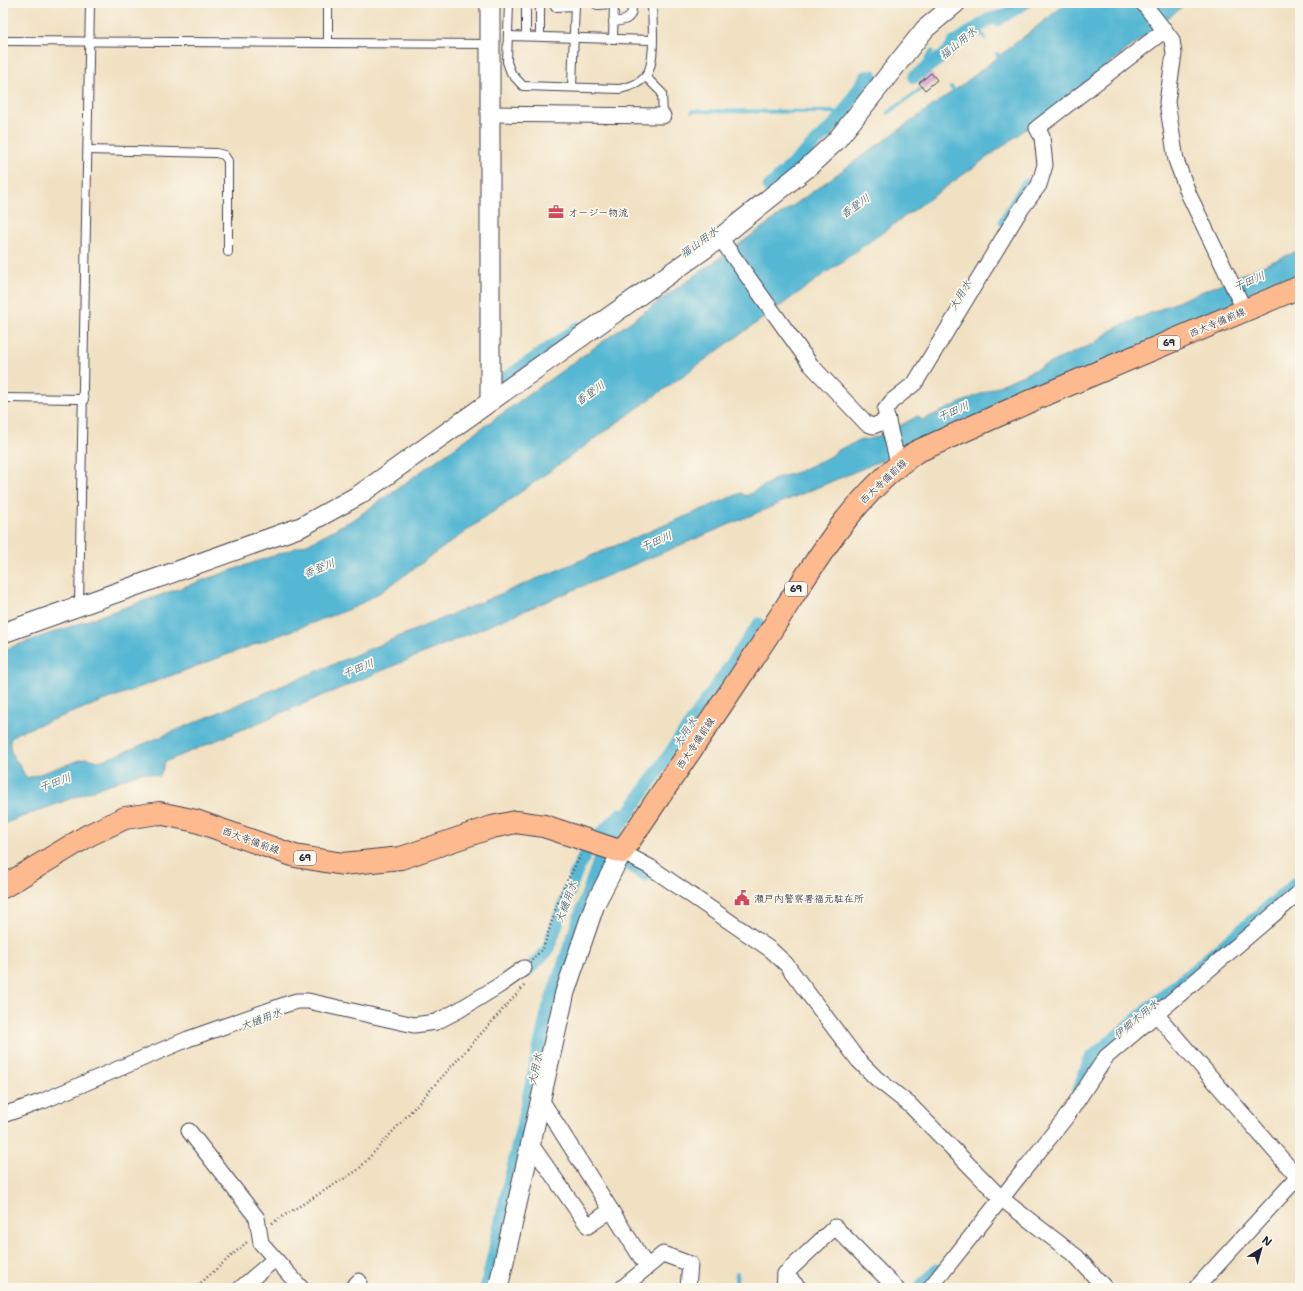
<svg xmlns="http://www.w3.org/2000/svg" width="1303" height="1291" font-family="'Shantell Sans','Klee One',sans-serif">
	<rect width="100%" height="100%" fill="#fbf7ec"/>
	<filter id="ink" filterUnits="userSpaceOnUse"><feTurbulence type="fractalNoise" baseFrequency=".025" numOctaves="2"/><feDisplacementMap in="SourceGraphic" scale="8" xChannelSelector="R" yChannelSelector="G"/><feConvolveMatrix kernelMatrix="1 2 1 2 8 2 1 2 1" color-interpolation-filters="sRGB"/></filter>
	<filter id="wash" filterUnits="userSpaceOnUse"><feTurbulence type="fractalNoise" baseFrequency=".012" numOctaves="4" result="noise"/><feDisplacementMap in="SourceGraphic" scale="16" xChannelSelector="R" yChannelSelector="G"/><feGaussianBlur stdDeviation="0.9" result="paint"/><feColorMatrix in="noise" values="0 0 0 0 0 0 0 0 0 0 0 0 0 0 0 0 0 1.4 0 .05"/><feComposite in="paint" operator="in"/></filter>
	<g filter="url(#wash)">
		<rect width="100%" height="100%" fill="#f1e1c3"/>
		<!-- water -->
		<path fill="#54b7d3" stroke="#3b6c87" d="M1067,3H1187L1010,141L384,590L355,607L17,733L10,740C9,750 13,758 19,764C23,769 22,774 28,778L86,758L99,761L115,756L741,493L746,496L777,478L795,473L833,455L836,451L861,440C874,442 906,422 918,416L922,420L1095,343L1111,330L1300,250V279L987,416L165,762L160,776L142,772L3,824V650L307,544L356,518L966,82Z"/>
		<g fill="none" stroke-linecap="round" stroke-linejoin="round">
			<!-- stream -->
			<g stroke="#54b7d3" stroke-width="4">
				<path d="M980,32L985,38"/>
				<path d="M997,54L999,56"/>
				<path d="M928,61L926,59L932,51"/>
				<path d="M951,87L954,91"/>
				<path d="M692,111L832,112L848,115"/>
				<path d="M888,113L920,90"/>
				<path d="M735,1288L737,1273"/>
			</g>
			<!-- canal -->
			<g stroke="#54b7d3" stroke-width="13">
				<path d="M997,20L1025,3"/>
				<path d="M914,77L947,53L954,43L966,35L988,20L1005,15"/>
				<path d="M769,187L840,119L866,77L872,76"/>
				<path d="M1005,221L1027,185"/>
				<path d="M499,383L578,328"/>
				<path d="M595,839L621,814"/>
				<path d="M611,839L759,624"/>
				<path d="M626,862L646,875"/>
				<path d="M527,971L547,951L576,873L588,849"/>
				<path d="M1078,1091L1091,1058L1300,880"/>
				<path d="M486,1288L548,1009L601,855"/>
				<path d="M920,1288L936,1270"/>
			</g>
		</g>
		<g id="blocks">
			<!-- building -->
			<path fill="#cf9fc4" d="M931,73L937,80L925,90L919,83Z"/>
		</g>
	</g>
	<g filter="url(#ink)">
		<use href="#blocks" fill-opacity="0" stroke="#413f4f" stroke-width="1"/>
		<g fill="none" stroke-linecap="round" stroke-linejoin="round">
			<defs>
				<g id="service">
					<path d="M328,3V43"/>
					<path d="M509,3L507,62L511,73L523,86L620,89C629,87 639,84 645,77C657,64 652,20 652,3"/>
					<path d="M554,3L555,7L575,6"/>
					<path d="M596,3L597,5L614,4"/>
					<path d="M613,22C623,21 632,20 632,8L629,3"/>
					<path d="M508,36L652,40"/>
					<path d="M526,36V3"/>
					<path d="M540,36V3"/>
					<path d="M613,38L614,3"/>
					<path d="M3,41L490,44"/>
					<path d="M646,77L662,93L663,116"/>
					<path d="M572,87L575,3"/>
					<path d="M88,150L216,153L224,155L228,161V252"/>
					<path d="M3,398L84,399"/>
					<path d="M79,606L90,3"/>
				</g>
				<g id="minor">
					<path d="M1143,3L1172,40L1174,54L1167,102L1176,160L1189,195L1245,311"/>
					<path d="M490,114L663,116"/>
					<path d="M720,238L811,365L867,424L873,426L888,420"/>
					<path d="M900,463L896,455L885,410L892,401L915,383L1019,212L1039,185L1045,165L1042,137L1037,128L1165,30"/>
					<path d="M622,852L650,867L771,950L786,964L858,1060L877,1079L910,1105L1002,1199L1077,1257L1105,1288"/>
					<path d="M1156,1014L1300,1180"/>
					<path d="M540,1098L647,1267"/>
					<path d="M3,1115L43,1101L188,1039L287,1004L297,1001H308L414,1025L436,1022L459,1010L500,985L524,968"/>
					<path d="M189,1131L257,1218L261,1243L301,1288"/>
					<path d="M530,1143L588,1226L611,1210"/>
					<path d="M785,1274L799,1288"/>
					<path d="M241,1288L275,1259"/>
					<path d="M352,1288L359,1281"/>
					<path d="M622,1288L663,1254L690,1264L688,1288"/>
					<path d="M784,1288L785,1274L835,1227L896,1288"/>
					<path d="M930,1288L1067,1116L1106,1057L1300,892"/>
					<path d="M1196,1288L1298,1177"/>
				</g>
				<g id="tertiary">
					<path d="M490,400V3"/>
					<path d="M3,633L301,527L359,495L720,238L807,168L836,141L925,29L956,3"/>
					<path d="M498,1288L565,992L595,904L622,852"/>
				</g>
				<path id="primary" d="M3,887L89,835L125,818L159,813L196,821L295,856L343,864L401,858L492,827L516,822L544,826L622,852C668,783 716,714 762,644C808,575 847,500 916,452L1037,398L1300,287"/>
			</defs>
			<!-- service casing -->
			<use href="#service" stroke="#413f4f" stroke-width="10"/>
			<!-- minor casing -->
			<use href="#minor" stroke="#413f4f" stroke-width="17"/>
			<!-- tertiary casing -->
			<use href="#tertiary" stroke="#413f4f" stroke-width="21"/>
			<!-- primary casing -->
			<use href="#primary" stroke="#413f4f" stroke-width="24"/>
			<!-- path -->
			<g stroke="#413f4f" stroke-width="2.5" stroke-dasharray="1 3" stroke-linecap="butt">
				<path d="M532,960L543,949L561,892L581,855"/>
				<path d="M272,1223L358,1170L525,985"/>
				<path d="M195,1288L247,1242"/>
			</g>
			<!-- service -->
			<use href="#service" stroke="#fff" stroke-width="8"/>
			<!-- minor -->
			<use href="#minor" stroke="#fff" stroke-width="15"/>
			<!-- tertiary -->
			<use href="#tertiary" stroke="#fff" stroke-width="19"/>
			<!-- primary -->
			<use href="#primary" stroke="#fcba8e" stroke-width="22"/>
		</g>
	</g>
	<!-- icons -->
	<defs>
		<symbol id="office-bare" viewBox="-9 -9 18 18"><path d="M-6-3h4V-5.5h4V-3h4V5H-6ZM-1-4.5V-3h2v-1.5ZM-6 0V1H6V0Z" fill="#d1495b" stroke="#fbf7ec" stroke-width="2.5" paint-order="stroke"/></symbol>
		<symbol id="civic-bare" viewBox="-9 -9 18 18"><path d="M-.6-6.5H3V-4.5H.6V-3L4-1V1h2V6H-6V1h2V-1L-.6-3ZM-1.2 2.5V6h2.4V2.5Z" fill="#d1495b" stroke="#fbf7ec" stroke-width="2.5" paint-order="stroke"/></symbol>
	</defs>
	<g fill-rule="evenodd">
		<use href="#office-bare" x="545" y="201" width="22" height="22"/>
		<use href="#civic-bare" x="731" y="887" width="22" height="22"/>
	</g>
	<g text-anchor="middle" stroke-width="3.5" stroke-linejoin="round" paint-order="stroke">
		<!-- shield labels -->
		<g fill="#fbf7ec" stroke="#636270" stroke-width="1">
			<rect x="1158" y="336" width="22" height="14" rx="3"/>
			<rect x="785" y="582" width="22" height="14" rx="3"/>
			<rect x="294" y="851" width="22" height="14" rx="3"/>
		</g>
		<g font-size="9" font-weight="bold" fill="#22223b">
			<text x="1169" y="346">69</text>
			<text x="796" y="592">69</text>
			<text x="305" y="861">69</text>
		</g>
		<!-- poi labels -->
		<g font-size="10" fill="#22223b" stroke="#fbf7ec" text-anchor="start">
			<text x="568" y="216">オージー物流</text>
			<text x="754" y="902">瀬戸内警察署福元駐在所</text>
		</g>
		<!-- street labels -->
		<g font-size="10" fill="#22223b" stroke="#fbf7ec">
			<text transform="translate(1217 322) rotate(-23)" y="4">西大寺備前線</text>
			<text transform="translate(883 481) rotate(-43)" y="4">西大寺備前線</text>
			<text transform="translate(695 743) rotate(-56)" y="4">西大寺備前線</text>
			<text transform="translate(251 840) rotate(20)" y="4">西大寺備前線</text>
		</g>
		<!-- water labels -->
		<g font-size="11" font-style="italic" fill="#345670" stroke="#fbf7ec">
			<text transform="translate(958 43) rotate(-39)" y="4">福山用水</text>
			<text transform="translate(855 206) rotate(-35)" y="4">香登川</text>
			<text transform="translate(699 242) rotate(-36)" y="4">福山用水</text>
			<text transform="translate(1249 281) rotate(-24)" y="4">干田川</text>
			<text transform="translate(960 295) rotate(-59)" y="4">大用水</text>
			<text transform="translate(590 393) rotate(-35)" y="4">香登川</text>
			<text transform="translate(953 411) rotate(-24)" y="4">干田川</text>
			<text transform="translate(656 541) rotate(-24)" y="4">干田川</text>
			<text transform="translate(319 568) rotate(-21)" y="4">香登川</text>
			<text transform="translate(358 668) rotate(-22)" y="4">干田川</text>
			<text transform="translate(685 732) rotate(-56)" y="4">大用水</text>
			<text transform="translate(55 782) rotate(-20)" y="4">干田川</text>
			<text transform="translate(566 902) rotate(-70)" y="4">大樋用水</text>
			<text transform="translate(261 1019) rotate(-21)" y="4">大樋用水</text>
			<text transform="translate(1136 1019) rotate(-40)" y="4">伊郷木用水</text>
			<text transform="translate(535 1069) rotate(-78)" y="4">大用水</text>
		</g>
	</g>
	<!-- margin -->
	<rect width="1303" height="1291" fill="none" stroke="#fbf7ec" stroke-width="16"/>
	<!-- north arrow -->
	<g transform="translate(1261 1249) rotate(37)" stroke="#fbf7ec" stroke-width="3" paint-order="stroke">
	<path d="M0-3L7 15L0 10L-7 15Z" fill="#22223b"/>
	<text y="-6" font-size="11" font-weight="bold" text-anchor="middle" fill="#22223b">N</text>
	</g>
</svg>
